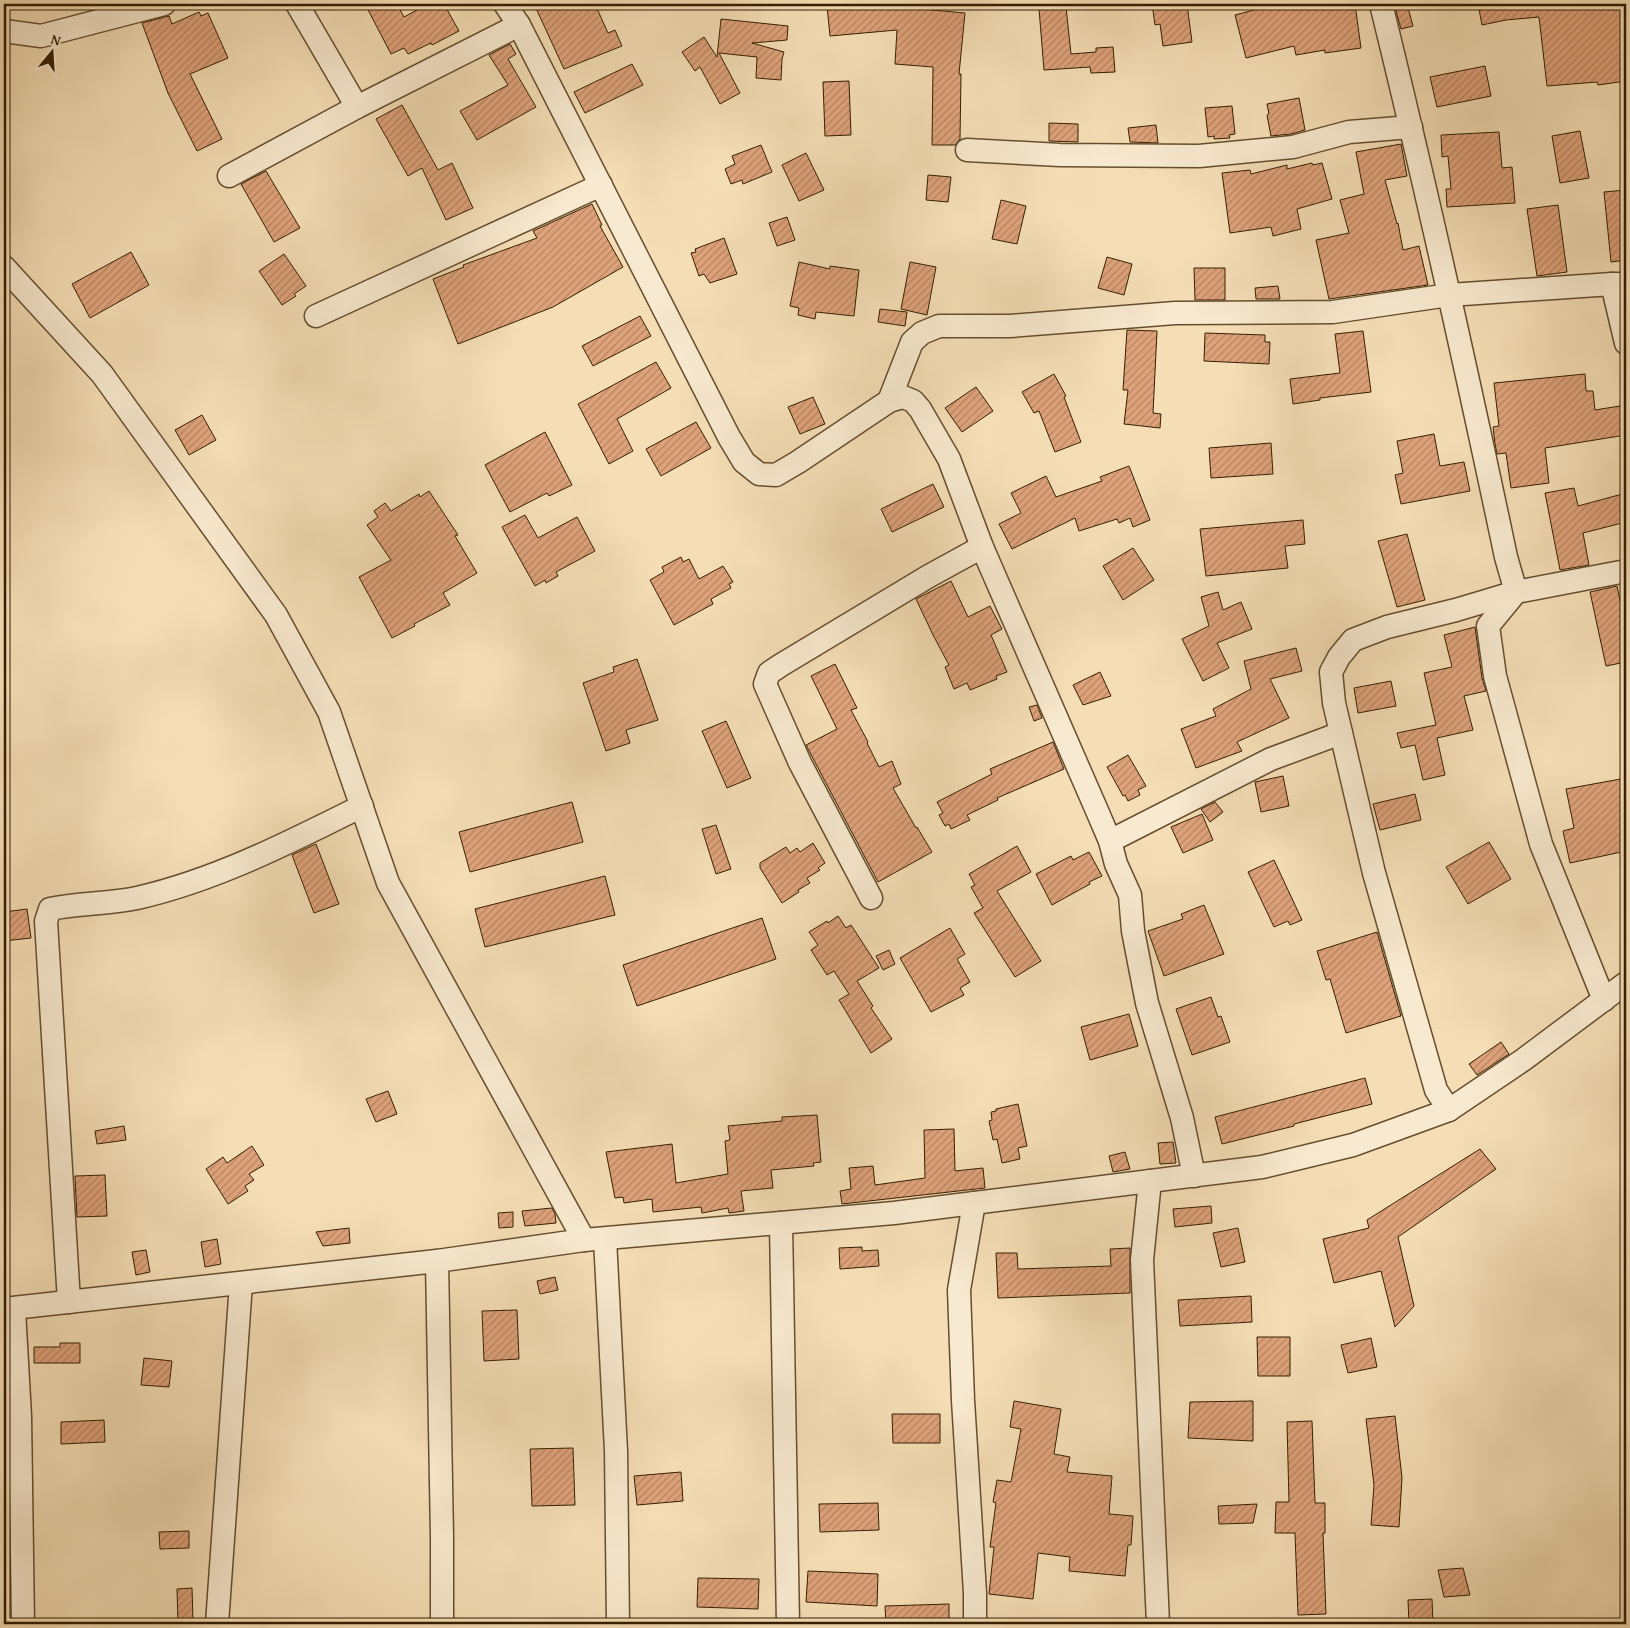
<svg xmlns="http://www.w3.org/2000/svg" width="1630" height="1628" font-family="'Gentium Book Plus',serif">
	<defs>
		<pattern id="building-hatch" width="6" height="6" patternUnits="userSpaceOnUse" patternTransform="scale(1.25)"><rect width="6" height="6" fill="#dfa37b"/><path d="M-1 1l2-2M0 6l6-6M5 7l2-2" fill="none" stroke="#b68462"/></pattern>
	</defs>
	<rect width="100%" height="100%" fill="#f5deb6"/>
	<filter id="stains"><feTurbulence type="fractalNoise" baseFrequency=".004" numOctaves="4"/><feColorMatrix values="0 0 0 0 .2 0 0 0 0 .09 0 0 0 0 .02 0 0 0 .5 -.17"/></filter>
	<radialGradient id="worn" r=".72"><stop offset=".6" stop-color="#630" stop-opacity="0"/><stop offset="1" stop-color="#630" stop-opacity=".3"/></radialGradient>
	<!-- building -->
	<g fill="url(#building-hatch)" stroke="#351e00">
		<path d="M365,4H397L404,17L428,4H444L459,31L432,45L431,43L408,54L404,48L391,54Z"/>
		<path d="M534,4H595L608,33L615,30L622,46L564,69Z"/>
		<path d="M851,4H923L922,9L965,13L959,74H961L960,139L955,145H932L933,67L895,64L897,30L830,36L827,6Z"/>
		<path d="M1152,4H1187L1192,42L1163,46L1160,24L1155,25Z"/>
		<path d="M1253,4H1355L1361,48L1325,53V50L1296,55L1294,46L1246,58L1235,15L1254,10Z"/>
		<path d="M1394,4H1407L1413,26L1401,29Z"/>
		<path d="M1478,4H1625L1626,81L1598,85L1597,82L1547,86L1539,17L1506,20L1482,25Z"/>
		<path d="M1066,7L1071,54L1096,52V48L1113,47L1115,72L1091,73L1090,67L1044,70L1039,9Z"/>
		<path d="M199,12L201,16L208,13L228,58L190,74L222,139L197,151L168,93L142,23L169,16L172,24Z"/>
		<path d="M721,19L788,26L787,40L752,43L784,52L782,59L781,80L756,78L757,57L719,53L740,93L720,104L700,67L695,71L682,52L704,37L717,57Z"/>
		<path d="M510,44L516,54L508,59L536,107L477,140L460,111L508,85L489,55Z"/>
		<path d="M632,64L643,85L585,113L574,92Z"/>
		<path d="M1485,66L1491,96L1437,107L1430,77Z"/>
		<path d="M849,81L851,135L825,136L823,82Z"/>
		<path d="M1299,98L1305,130L1291,134L1271,136L1267,115L1269,114L1267,104Z"/>
		<path d="M402,105L438,170L452,163L473,208L446,220L422,168L408,176L376,119Z"/>
		<path d="M1232,106L1235,134L1229,135L1230,138L1214,139V136L1208,137L1205,108Z"/>
		<path d="M1049,123L1078,124V142L1049,141Z"/>
		<path d="M1156,125L1158,143L1130,142L1128,128Z"/>
		<path d="M1580,131L1589,178L1560,183L1552,136Z"/>
		<path d="M1499,132L1502,168L1512,167L1515,203L1447,207L1446,189H1451L1448,156L1442,157L1441,135Z"/>
		<path d="M1401,144L1407,176L1385,180L1397,224L1398,223L1403,250L1419,246L1428,285L1329,299L1316,240L1349,233L1340,200L1364,194L1356,152Z"/>
		<path d="M761,145L772,172L743,184L742,180L731,184L725,169L735,164L732,156Z"/>
		<path d="M806,153L824,190L799,201L782,165Z"/>
		<path d="M1312,163L1313,165L1322,163L1332,199L1297,209L1301,229L1273,236L1271,227L1230,233L1222,173L1250,170L1251,174L1287,165V169Z"/>
		<path d="M266,171L300,228L274,242L241,184Z"/>
		<path d="M928,175L951,177L948,202L926,200Z"/>
		<path d="M1626,190V260L1611,262L1604,192Z"/>
		<path d="M1001,200L1026,206L1017,244L992,239Z"/>
		<path d="M592,204L602,225L600,226L623,267L553,307L458,344L433,279L464,267L463,265L537,238L533,231Z"/>
		<path d="M1558,205L1567,272L1537,276L1527,209Z"/>
		<path d="M787,217L795,240L777,246L769,223Z"/>
		<path d="M724,238L737,274L710,283L704,274L699,276L691,253L696,252L695,249Z"/>
		<path d="M131,252L149,285L90,318L72,284Z"/>
		<path d="M284,254L306,286L294,294L296,296L282,305L259,271Z"/>
		<path d="M1107,257L1132,264L1124,295L1098,288Z"/>
		<path d="M799,262L830,269V266L859,270L854,316L816,312L815,319L798,315L799,308L790,306Z"/>
		<path d="M910,262L936,267L927,315L901,309Z"/>
		<path d="M1194,268H1225V300H1195Z"/>
		<path d="M1278,286L1280,299H1256L1255,288Z"/>
		<path d="M880,309L907,312L905,326L878,322Z"/>
		<path d="M640,316L651,336L593,366L582,346Z"/>
		<path d="M1127,330L1157,331L1153,413L1161,414L1160,428L1124,424L1128,390H1123Z"/>
		<path d="M1363,331L1371,392L1320,398V400L1293,404L1290,379L1340,373L1335,334Z"/>
		<path d="M1205,333L1265,335V342H1270L1269,364L1204,361Z"/>
		<path d="M656,362L671,388L617,419L633,451L609,464L578,404Z"/>
		<path d="M1054,374L1066,396L1064,397L1081,442L1055,452L1039,411L1034,413L1022,392Z"/>
		<path d="M1585,374L1586,391H1593L1595,410L1626,405V435L1545,448L1549,483L1511,488L1506,453L1497,454L1495,444L1493,427L1499,426L1494,383Z"/>
		<path d="M976,387L993,411L962,432L945,408Z"/>
		<path d="M813,397L825,424L800,434L788,407Z"/>
		<path d="M202,415L216,440L189,455L175,430Z"/>
		<path d="M696,422L711,448L661,476L646,449Z"/>
		<path d="M545,432L572,485L549,496L547,493L510,512L485,465Z"/>
		<path d="M1434,434L1440,466L1464,462L1470,491L1401,504L1395,475L1403,473L1397,441Z"/>
		<path d="M1271,443L1273,474L1211,478L1209,448Z"/>
		<path d="M1129,466L1150,520L1133,527L1130,518L1119,523L1117,519L1079,531L1075,518L1012,549L999,524L1021,513L1011,493L1046,476L1056,497L1102,481L1100,477Z"/>
		<path d="M933,484L944,507L892,532L881,509Z"/>
		<path d="M1574,488L1578,506L1626,493V522L1583,533L1589,565L1560,570L1545,493Z"/>
		<path d="M429,491L458,535L455,536L477,573L443,593L450,605L414,624L415,626L392,638L359,577L391,560L367,525L378,517L374,511L385,503L391,511L419,494L420,497Z"/>
		<path d="M525,515L538,538L577,517L595,551L556,572L558,576L546,583L545,580L535,586L502,527Z"/>
		<path d="M1303,520L1305,544L1285,546L1288,568L1206,576L1200,529Z"/>
		<path d="M1407,534L1425,600L1397,607L1378,541Z"/>
		<path d="M1133,548L1154,580L1123,600L1103,566Z"/>
		<path d="M681,557L683,562L689,559L699,579L723,566L733,582L729,584L731,588L711,599L713,604L674,625L650,580L664,572L662,567Z"/>
		<path d="M951,581L968,617L990,606L1002,629L991,635L1007,672L996,676L997,679L970,690L967,683L954,689L945,667L949,665L933,635L916,599Z"/>
		<path d="M1617,586L1626,628V662L1606,666L1590,592Z"/>
		<path d="M1218,592L1223,610L1241,602L1252,629L1217,643L1229,668L1203,681L1182,639L1209,626L1201,597Z"/>
		<path d="M1475,627L1482,678L1486,691L1464,696L1473,730L1437,738L1445,775L1423,780L1415,745L1401,748L1397,733L1436,725L1424,673L1452,667L1444,635Z"/>
		<path d="M1296,648L1302,671L1270,679L1289,718L1237,742L1242,751L1196,768L1181,729L1216,716L1213,709L1251,689L1244,661Z"/>
		<path d="M637,659L658,720L626,730L630,743L606,751L583,683L614,672L613,667Z"/>
		<path d="M835,664L857,708L851,710L868,742L867,743L879,767L892,761L901,784L893,788L916,828L917,827L932,852L878,882L806,745L837,729L811,676Z"/>
		<path d="M1100,672L1111,696L1083,705L1073,685Z"/>
		<path d="M1391,681L1396,706L1358,713L1354,688Z"/>
		<path d="M1037,705L1042,718L1034,721L1029,707Z"/>
		<path d="M726,721L751,778L727,788L702,731Z"/>
		<path d="M1053,742L1064,769L997,798L998,800L967,815L970,820L951,829L949,824L945,826L939,815L943,813L937,802L992,774L990,769Z"/>
		<path d="M1128,755L1146,786L1138,790L1140,795L1128,801L1125,795L1123,796L1107,767Z"/>
		<path d="M1283,776L1289,806L1261,812L1255,782Z"/>
		<path d="M1626,778V851L1570,863L1563,831L1574,828L1566,789Z"/>
		<path d="M1415,794L1421,820L1380,830L1373,804Z"/>
		<path d="M572,802L583,842L470,872L459,832Z"/>
		<path d="M1215,802L1223,812L1210,822L1201,809Z"/>
		<path d="M1202,814L1213,840L1183,853L1171,827Z"/>
		<path d="M716,825L731,869L716,874L702,829Z"/>
		<path d="M1489,842L1511,879L1468,904L1446,867Z"/>
		<path d="M813,843L825,863L818,868L820,870L807,878L810,883L798,890L799,892L782,903L760,868V863L786,847L790,853L797,848L800,852Z"/>
		<path d="M316,844L339,904L314,913L292,855Z"/>
		<path d="M1017,846L1031,872L997,891L1041,961L1015,977L974,913L983,908L971,887L975,885L969,874Z"/>
		<path d="M1089,852L1102,876L1089,882L1090,884L1052,905L1036,874L1071,856L1073,860Z"/>
		<path d="M1274,860L1302,920L1290,925L1288,921L1274,927L1248,872Z"/>
		<path d="M605,876L615,915L485,947L475,909Z"/>
		<path d="M1204,905L1224,954L1164,976L1148,931L1183,919L1181,914Z"/>
		<path d="M27,909L31,938L4,941V912Z"/>
		<path d="M838,916L846,928L851,925L879,968L857,981L873,1006L871,1008L892,1039L871,1053L839,1000L849,994L834,971L827,975L811,950L818,945L809,932L827,921L828,923Z"/>
		<path d="M762,918L776,959L637,1006L623,965Z"/>
		<path d="M950,928L965,954L957,959L970,982L960,988L964,995L931,1012L900,958Z"/>
		<path d="M1377,932L1401,1016L1346,1033L1330,979L1326,980L1317,951Z"/>
		<path d="M889,950L895,964L883,970L876,956Z"/>
		<path d="M1211,997L1218,1017L1221,1016L1230,1042L1192,1055L1176,1009Z"/>
		<path d="M1129,1014L1138,1046L1090,1060L1081,1027Z"/>
		<path d="M1501,1042L1509,1054L1477,1075L1469,1064Z"/>
		<path d="M1365,1078L1372,1104L1294,1124V1126L1222,1144L1215,1117Z"/>
		<path d="M388,1091L397,1114L376,1122L366,1099Z"/>
		<path d="M1018,1104L1027,1146L1018,1148L1020,1159L1002,1163L997,1139L993,1140L989,1121L992,1120L991,1112L996,1111V1109Z"/>
		<path d="M817,1115L821,1162L813,1163L814,1166L771,1170L773,1188L741,1191L744,1211L729,1213L728,1208L702,1213L701,1207L653,1212L652,1199L624,1203L623,1197L615,1198L606,1152L672,1144L676,1183L728,1174L725,1141L730,1140L728,1126L782,1121V1117Z"/>
		<path d="M124,1126L126,1140L97,1144L95,1131Z"/>
		<path d="M954,1129L955,1171L983,1168L985,1188L842,1204L840,1191L851,1189L849,1168L873,1166L875,1185L925,1178L924,1130Z"/>
		<path d="M1173,1142L1176,1163L1160,1164L1158,1143Z"/>
		<path d="M252,1146L264,1165L249,1174L254,1180L245,1186L248,1191L228,1204L206,1169L223,1157L227,1163Z"/>
		<path d="M1480,1149L1496,1169L1398,1237L1414,1306L1395,1327L1381,1271L1334,1283L1323,1239L1369,1228L1367,1220Z"/>
		<path d="M1125,1152L1130,1169L1113,1172L1109,1156Z"/>
		<path d="M105,1175L107,1216L77,1217L75,1176Z"/>
		<path d="M1211,1206L1212,1223L1175,1227L1173,1209Z"/>
		<path d="M552,1208L555,1214L556,1223L525,1226L522,1211Z"/>
		<path d="M513,1212V1227L499,1228L498,1213Z"/>
		<path d="M349,1228L350,1243L323,1246L316,1232Z"/>
		<path d="M1238,1228L1245,1262L1221,1267L1213,1233Z"/>
		<path d="M217,1239L221,1264L205,1267L201,1242Z"/>
		<path d="M862,1247V1251L878,1250L879,1266L840,1269L839,1248Z"/>
		<path d="M1130,1248V1293L998,1298L996,1253H1017L1018,1269L1111,1266L1110,1249Z"/>
		<path d="M146,1250L150,1272L136,1275L132,1252Z"/>
		<path d="M555,1277L558,1290L540,1294L537,1281Z"/>
		<path d="M1251,1296L1252,1322L1180,1326L1178,1300Z"/>
		<path d="M517,1310L519,1359L484,1361L482,1311Z"/>
		<path d="M1257,1337H1290V1376H1258Z"/>
		<path d="M1371,1338L1377,1367L1348,1373L1341,1345Z"/>
		<path d="M60,1343H80V1363H34V1347H60Z"/>
		<path d="M144,1358L172,1361L169,1387L141,1385Z"/>
		<path d="M1014,1401L1061,1409L1054,1454L1070,1457L1067,1472L1112,1476L1109,1514L1133,1516L1131,1545H1128L1125,1576L1069,1571L1070,1557L1038,1553L1033,1599L989,1594L994,1547H990L996,1503L993,1502L997,1480L1011,1482L1021,1429L1010,1427Z"/>
		<path d="M1253,1401V1441L1188,1438L1190,1402Z"/>
		<path d="M892,1414H940V1443H893Z"/>
		<path d="M1395,1416L1402,1478L1399,1527L1371,1525L1374,1485L1366,1419Z"/>
		<path d="M104,1420L105,1442L61,1444V1422Z"/>
		<path d="M1312,1421L1315,1503H1325V1533H1323L1326,1614L1298,1615L1295,1533H1275L1276,1502H1289L1287,1422Z"/>
		<path d="M573,1448L575,1505L532,1506L530,1449Z"/>
		<path d="M681,1472L683,1501L637,1505L634,1476Z"/>
		<path d="M878,1503L879,1530L820,1532L819,1504Z"/>
		<path d="M1257,1504L1253,1523L1219,1524L1218,1506Z"/>
		<path d="M189,1531V1548L160,1549L159,1532Z"/>
		<path d="M1463,1568L1470,1595L1444,1597L1438,1570Z"/>
		<path d="M808,1571L878,1574L877,1606L806,1602Z"/>
		<path d="M698,1578L759,1579L758,1609L697,1607Z"/>
		<path d="M192,1588L193,1621L178,1622L177,1589Z"/>
		<path d="M1432,1599L1433,1624H1409L1408,1600Z"/>
		<path d="M949,1604V1624H886L885,1606Z"/>
	</g>
	<g fill="none" stroke-linecap="round" stroke-linejoin="round">
		<defs>
			<g id="minor">
				<path d="M297,4L357,107"/>
				<path d="M505,4L519,25L729,437L744,462L759,474L776,475L798,462L889,401L903,397L913,401L920,409L949,459L982,547L1098,813L1110,841L1116,864L1130,895L1133,931L1147,1003L1182,1118L1194,1176"/>
				<path d="M1381,4C1426,187 1467,372 1506,557L1516,592L1488,626L1495,676L1541,844L1604,1000"/>
				<path d="M4,31L41,36L164,4"/>
				<path d="M967,150L1060,155L1199,156L1293,147L1349,132L1411,127"/>
				<path d="M229,176L357,107L519,25"/>
				<path d="M4,267L102,374L276,615L329,712L388,883L584,1240"/>
				<path d="M1612,284L1626,343"/>
				<path d="M316,316L601,185"/>
				<path d="M889,401L912,342L922,333L939,326H1010L1175,313L1333,312L1449,295L1612,284H1626"/>
				<path d="M1110,841L1271,759L1341,733"/>
				<path d="M871,898L800,763L765,684L769,673L781,665L929,576L982,547"/>
				<path d="M1449,1110L1436,1090L1374,873L1334,703L1331,672L1339,657L1353,640L1387,627L1456,610L1516,592L1626,571"/>
				<path d="M1150,1181L1142,1260L1158,1624"/>
				<path d="M974,1203L959,1290L963,1400L975,1593V1624"/>
				<path d="M781,1223L788,1624"/>
				<path d="M605,1239L616,1451L618,1624"/>
				<path d="M437,1261L442,1537V1624"/>
				<path d="M69,1302L46,921L50,909C79,903 109,904 137,898C216,880 290,842 362,806"/>
				<path d="M4,1309L437,1261L584,1240L894,1213L1262,1167L1353,1145L1449,1110L1523,1060L1626,983"/>
				<path d="M14,1309L20,1416L23,1624"/>
				<path d="M217,1624L241,1283"/>
			</g>
		</defs>
		<!-- minor casing -->
		<use href="#minor" stroke="#654e2e" stroke-width="25"/>
		<!-- minor -->
		<use href="#minor" stroke="#f8ead0" stroke-width="22"/>
	</g>
	<!-- margin -->
	<rect width="1630" height="1628" fill="none" stroke="#f5deb6" stroke-width="20"/>
	<rect x="5" y="5" width="1620" height="1618" fill="none" stroke="#351e00" stroke-width="2.5"/>
	<rect x="10" y="10" width="1610" height="1608" fill="none" stroke="#351e00"/>
	<!-- north arrow -->
	<g transform="translate(52 52) rotate(18)" stroke="#f8ead0" stroke-width="4" paint-order="stroke">
	<path d="M0-4L9 19L0 12L-9 19Z" fill="#351e00"/>
	<text y="-8" font-size="14" font-weight="bold" text-anchor="middle" fill="#351e00">N</text>
	</g>
	<rect width="100%" height="100%" filter="url(#stains)"/>
	<rect width="100%" height="100%" fill="url(#worn)"/>
</svg>
